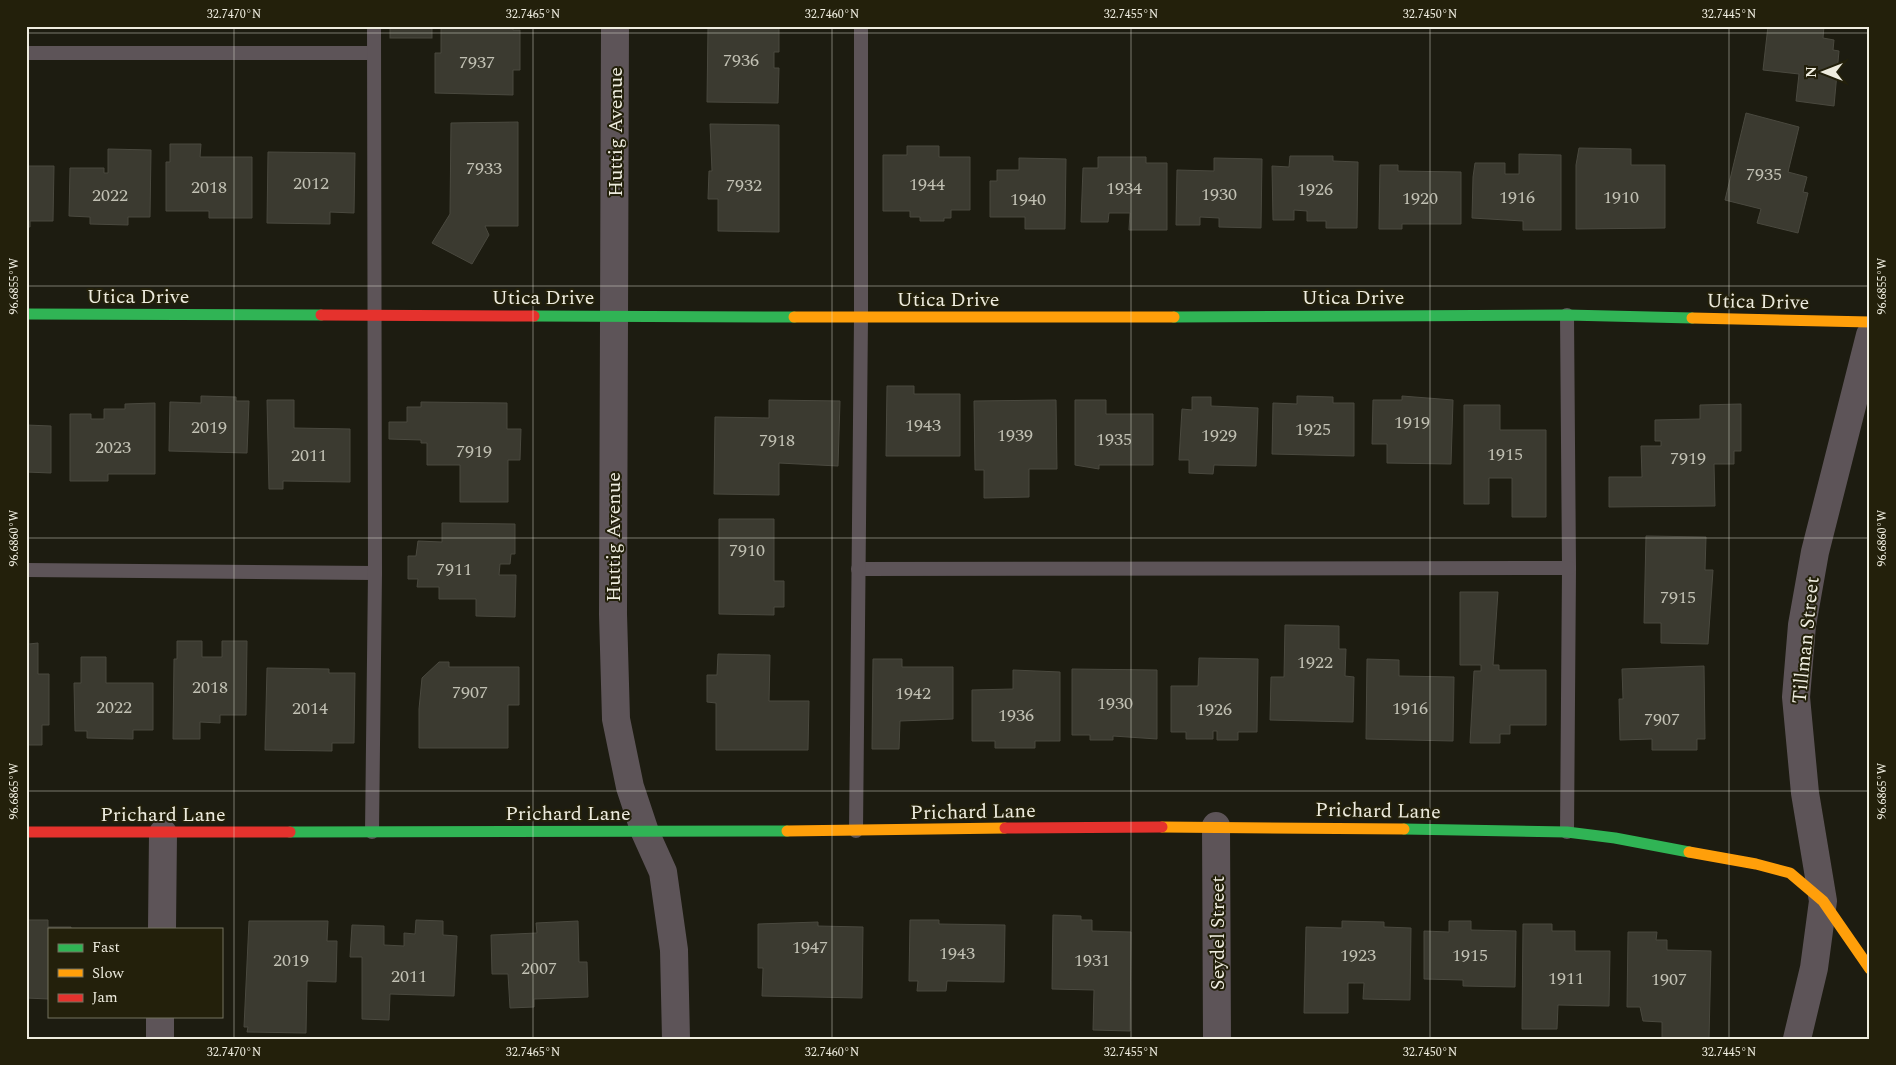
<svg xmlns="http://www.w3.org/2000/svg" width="1896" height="1065" font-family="Spectral,serif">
	<rect width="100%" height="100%" fill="#1d1c11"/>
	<!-- building -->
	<g fill="#3b3a30" stroke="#4a493f">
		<rect x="390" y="26" width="42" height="12"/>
		<path d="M441,26H513V30H520V70H513V95L435,93V53H441Z"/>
		<path d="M708,26H779V52H774V68H779L778,103L707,102Z"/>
		<path d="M1768,26H1824L1823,38L1834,40L1833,50L1839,51L1834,106L1796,101L1799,74L1763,70Z"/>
		<path d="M1746,113L1799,127L1788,172L1807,177L1803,192L1808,193L1798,233L1757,223L1761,209L1725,200Z"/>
		<path d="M518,122V226H485L489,235L472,264L432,243L450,214L451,123Z"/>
		<path d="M710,124L779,125V232L718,231V199H708L709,171H712Z"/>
		<path d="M170,144H201L200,157H252V218H209V211H166V162H170Z"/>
		<path d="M907,146H939V157H970V210H951V218H944V221H920V217H910V211H883V155H907Z"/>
		<path d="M1579,148L1631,149V165H1665V228L1576,229V165Z"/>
		<path d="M108,149L151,150L150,217H128V225L90,224V217L69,216L70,168H104V173H108Z"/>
		<path d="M268,152L355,153L354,213L330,212V224L267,223Z"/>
		<path d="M1519,154L1561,155V230H1523V221L1472,218L1473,177L1475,163H1505V174H1519Z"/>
		<path d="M1290,156H1333V161L1358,162L1357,228H1326V221H1307V211L1294,210V220H1273L1272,166L1289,167Z"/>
		<path d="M1098,157H1146V163H1167V230H1129L1130,213H1109L1108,222H1081L1083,168H1098Z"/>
		<path d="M1019,158L1066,159L1065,229H1025V217H990V181H997V170H1019Z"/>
		<path d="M1214,158L1262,159L1261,228L1219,227V218L1200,217V225H1176L1177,170L1214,171Z"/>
		<path d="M1380,165H1398V171L1461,172V224H1402V229H1379Z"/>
		<path d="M26,166H54L53,221H30V227H26Z"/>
		<path d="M887,386H914V394H960V456H886Z"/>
		<path d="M201,396L236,397V401H249L247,453L169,451L170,402L201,403Z"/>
		<path d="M1297,396L1333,397V403H1354V456L1272,454L1273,403L1297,404Z"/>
		<path d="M1402,396L1453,400L1451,464L1387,463V444H1372L1373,400H1402Z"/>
		<path d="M1192,397H1211V406L1258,408L1256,466L1214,465L1213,474L1189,473V460H1179L1182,409L1192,410Z"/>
		<path d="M267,400H294V428L350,429V482L283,481V489H269Z"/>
		<path d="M769,400L840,401L838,466L779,463V495L714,494L715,417L769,418Z"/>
		<path d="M1056,400L1057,469H1029V497L984,498V470H975L974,401Z"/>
		<path d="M1075,400H1106V414H1153V465H1099V469L1075,465Z"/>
		<path d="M421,402L507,403V429H521L520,460H508V502H460V465H427V443H421V440L389,439V422H407V407H421Z"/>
		<path d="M155,403V474H108V481H70V414H91V419H104V409H125V404Z"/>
		<path d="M1741,404V451H1734V464H1714L1715,506L1609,507V477H1642L1641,446H1661V441H1655V420L1700,419V405Z"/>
		<path d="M1464,405H1500V430H1546V517H1512V478H1489V504H1464Z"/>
		<path d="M26,425L51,426V473L26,472Z"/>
		<path d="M719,519H774V581H784V607H774V615L719,614Z"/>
		<path d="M442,523L515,524V554H511L510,564H500L499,575H516L515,617L476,616V599H439V587H417L418,579H408V556H416L418,541L442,542Z"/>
		<path d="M1646,536L1706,537L1705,570H1713L1708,644L1661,643V623H1644Z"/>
		<path d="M1460,592H1498L1493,665H1499V670H1546V725H1510V734H1500V743H1470L1474,671H1481V665H1460Z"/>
		<path d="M1285,625L1339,626V649H1346L1345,676L1354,677L1353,722L1270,720L1271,677H1284Z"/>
		<path d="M26,630H29V644L38,643V674H49V725H42V745H26Z"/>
		<path d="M177,641H202V657H222V641H247L246,715H220V723L200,722V739H173L174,659H177Z"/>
		<path d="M718,654L770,655L769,701H809L808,750H716V703L707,702V675H717Z"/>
		<path d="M81,657H106V683H153V730H133V739L87,738V731H75L74,683H81Z"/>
		<path d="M1199,658L1258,659L1257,732H1238V740H1217V731H1213V739H1186V732H1171V686H1198Z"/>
		<path d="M873,659H902V667H953V719L900,721L899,749H872Z"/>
		<path d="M1367,659L1399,660V676L1454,677L1453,741L1366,739Z"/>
		<path d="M439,662H449V667H519V705H508V748H419V709L422,678Z"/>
		<path d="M1704,666L1705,739H1697V750H1652V739L1620,740L1619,699H1623L1622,669Z"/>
		<path d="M267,668L329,669V673H355L354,743H332V751L265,750Z"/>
		<path d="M1072,669L1157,670V739L1113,736V740H1090V735H1072Z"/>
		<path d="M1013,670L1060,672V741H1035V748H995V741H972V690L1013,689Z"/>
		<path d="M1053,915L1081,916V920H1092V931L1131,932L1130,1031L1093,1030L1094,990L1052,989Z"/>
		<path d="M26,920H48V927H71V929H49V999L26,998Z"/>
		<path d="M416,920L443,921V935L457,936L454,996L390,994L389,1020L362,1019V957H350L352,925L384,926V945L404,946V933L415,934Z"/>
		<path d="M910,920H939V924L1005,925L1004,982L947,981L946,991H917L918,981H909Z"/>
		<path d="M249,921H328L327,941H337L336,982L307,981L306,1033L247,1032L248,1027H244Z"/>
		<path d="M578,921L579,962H587L588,997L534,999V1007L510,1008L508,974H492L491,935L537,933L536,923Z"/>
		<path d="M1342,921L1384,922V927L1411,928L1410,1000L1363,999L1364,983H1348V1013H1304L1306,927L1342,928Z"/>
		<path d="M1449,921H1471V930L1516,931L1515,987L1463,986V980L1424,979V931L1449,932Z"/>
		<path d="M818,922V926L863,927L862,998L762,996L763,968H758V924Z"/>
		<path d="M1523,924H1552V931H1575V951H1610L1609,1006L1558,1005L1557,1029H1522Z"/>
		<path d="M1628,932H1657L1656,940H1667V950L1711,951L1709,1039H1662V1022L1643,1021L1640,1007H1627Z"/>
	</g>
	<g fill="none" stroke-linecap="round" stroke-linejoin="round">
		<!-- lane -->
		<g stroke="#5d5458" stroke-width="14">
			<path d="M26,53H374"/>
			<path d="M1567,315L1569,568L1567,832"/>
			<path d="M858,569L1569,568"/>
			<path d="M26,570L375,573"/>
			<path d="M856,831L861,318V26"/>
			<path d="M372,832L375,573L374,26"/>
		</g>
		<!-- street -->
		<g stroke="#5d5458" stroke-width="28">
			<path d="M615,26L613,614L616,719L630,787L645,832L663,872L674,950L676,1039"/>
			<path d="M1216,826L1217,1039"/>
			<path d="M162,929L163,833"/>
			<path d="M160,1039V1016"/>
			<path d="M1797,1039L1814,968L1823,901L1805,793L1796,697L1802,625L1815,552L1870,335"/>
		</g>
		<!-- fast -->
		<g stroke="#30b455" stroke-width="11">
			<path d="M26,314L321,315"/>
			<path d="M534,316L794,317"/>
			<path d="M1174,317L1567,315L1692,318"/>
			<path d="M1404,829L1567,832L1615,838L1689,852"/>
			<path d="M290,832L787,831"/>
		</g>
		<!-- slow -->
		<g stroke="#ff9f0a" stroke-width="11">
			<path d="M794,317H1174"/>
			<path d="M1692,318L1870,322"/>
			<path d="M1162,827L1404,829"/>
			<path d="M787,831L1005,828"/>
			<path d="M1689,852L1756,864L1790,873L1823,901L1870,969"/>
		</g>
		<!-- jam -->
		<g stroke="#e5322d" stroke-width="11">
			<path d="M321,315L534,316"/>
			<path d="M1005,828L1162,827"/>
			<path d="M26,832H290"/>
		</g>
	</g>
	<!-- ticks -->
	<path fill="none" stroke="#eeecdf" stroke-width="1" stroke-opacity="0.45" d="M234,26V1039M533,26V1039M832,26V1039M1131,26V1039M1430,26V1039M1729,26V1039M26,33H1870M26,286H1870M26,538H1870M26,791H1870"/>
	<g text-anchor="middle" stroke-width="4" stroke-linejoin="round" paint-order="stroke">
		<!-- number labels -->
		<g font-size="18" fill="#c1c0b3">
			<text x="741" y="66">7936</text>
			<text x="477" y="68">7937</text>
			<text x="484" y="174">7933</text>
			<text x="1764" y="180">7935</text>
			<text x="311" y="189">2012</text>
			<text x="927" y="190">1944</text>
			<text x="744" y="191">7932</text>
			<text x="209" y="193">2018</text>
			<text x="1124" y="194">1934</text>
			<text x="1315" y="195">1926</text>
			<text x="1219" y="200">1930</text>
			<text x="110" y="201">2022</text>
			<text x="1517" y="203">1916</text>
			<text x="1621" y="203">1910</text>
			<text x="1420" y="204">1920</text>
			<text x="1028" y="205">1940</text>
			<text x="1412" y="428">1919</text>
			<text x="923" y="431">1943</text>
			<text x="209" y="433">2019</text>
			<text x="1313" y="435">1925</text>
			<text x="1015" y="441">1939</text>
			<text x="1219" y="441">1929</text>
			<text x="1114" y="445">1935</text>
			<text x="777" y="446">7918</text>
			<text x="113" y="453">2023</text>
			<text x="474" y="457">7919</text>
			<text x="1505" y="460">1915</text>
			<text x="309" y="461">2011</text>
			<text x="1688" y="464">7919</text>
			<text x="747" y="556">7910</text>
			<text x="454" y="575">7911</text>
			<text x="1678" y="603">7915</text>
			<text x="1315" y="668">1922</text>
			<text x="210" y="693">2018</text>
			<text x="470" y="698">7907</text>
			<text x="913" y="699">1942</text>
			<text x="1115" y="709">1930</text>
			<text x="114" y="713">2022</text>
			<text x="310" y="714">2014</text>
			<text x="1410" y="714">1916</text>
			<text x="1214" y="715">1926</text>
			<text x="1016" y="721">1936</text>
			<text x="1662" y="725">7907</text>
			<text x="810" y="953">1947</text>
			<text x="957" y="959">1943</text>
			<text x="1358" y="961">1923</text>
			<text x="1470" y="961">1915</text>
			<text x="291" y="966">2019</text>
			<text x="1092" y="966">1931</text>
			<text x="539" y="974">2007</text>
			<text x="409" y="982">2011</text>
			<text x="1566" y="984">1911</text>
			<text x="1669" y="985">1907</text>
		</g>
		<!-- street labels -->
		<g font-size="20" fill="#eeecdf" stroke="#23200b">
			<text transform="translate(615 132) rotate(-90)" y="7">Huttig Avenue</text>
			<text x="138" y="303">Utica Drive</text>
			<text x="543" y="304">Utica Drive</text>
			<text x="1353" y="304">Utica Drive</text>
			<text x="948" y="306">Utica Drive</text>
			<text transform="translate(1758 301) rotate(1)" y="7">Utica Drive</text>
			<text transform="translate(613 537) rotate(-90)" y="7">Huttig Avenue</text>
			<text transform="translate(1805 640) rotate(-84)" y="7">Tillman Street</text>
			<text transform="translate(1378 810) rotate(1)" y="7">Prichard Lane</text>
			<text transform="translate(973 811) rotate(-1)" y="7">Prichard Lane</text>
			<text x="568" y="820">Prichard Lane</text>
			<text x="163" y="821">Prichard Lane</text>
			<text transform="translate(1217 933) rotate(-90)" y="7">Seydel Street</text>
		</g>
	</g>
	<!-- border -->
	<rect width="1896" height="1065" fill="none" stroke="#23200b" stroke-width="55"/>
	<!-- legend -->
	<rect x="48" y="928" width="175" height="90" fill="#23200b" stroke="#747260"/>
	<rect x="58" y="944" width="25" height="8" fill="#30b455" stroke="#747260"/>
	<text x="92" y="952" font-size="15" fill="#eeecdf">Fast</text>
	<rect x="58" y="969" width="25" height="8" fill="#ff9f0a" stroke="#747260"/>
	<text x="92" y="978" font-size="15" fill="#eeecdf">Slow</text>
	<rect x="58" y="994" width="25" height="8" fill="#e5322d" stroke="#747260"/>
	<text x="92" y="1002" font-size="15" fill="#eeecdf">Jam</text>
	<!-- north arrow -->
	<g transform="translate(1824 72) rotate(270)" stroke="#23200b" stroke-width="4" paint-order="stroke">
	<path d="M0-4L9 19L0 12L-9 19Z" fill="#eeecdf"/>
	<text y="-8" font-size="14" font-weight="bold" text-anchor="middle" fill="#eeecdf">N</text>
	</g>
	<rect x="28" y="28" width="1840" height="1010" fill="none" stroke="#eeecdf" stroke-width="2"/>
	<g font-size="12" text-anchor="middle" fill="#eeecdf">
		<text x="234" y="18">32.7470°N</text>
		<text x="533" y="18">32.7465°N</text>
		<text x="832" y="18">32.7460°N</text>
		<text x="1131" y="18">32.7455°N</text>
		<text x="1430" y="18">32.7450°N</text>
		<text x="1729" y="18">32.7445°N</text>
		<text transform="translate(1882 286) rotate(-90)" y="4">96.6855°W</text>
		<text transform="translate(14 286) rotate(-90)" y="4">96.6855°W</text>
		<text transform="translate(1882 538) rotate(-90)" y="4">96.6860°W</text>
		<text transform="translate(14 538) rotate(-90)" y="4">96.6860°W</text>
		<text transform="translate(1882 791) rotate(-90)" y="4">96.6865°W</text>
		<text transform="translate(14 791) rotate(-90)" y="4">96.6865°W</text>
		<text x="234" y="1056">32.7470°N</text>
		<text x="533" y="1056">32.7465°N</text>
		<text x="832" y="1056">32.7460°N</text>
		<text x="1131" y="1056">32.7455°N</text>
		<text x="1430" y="1056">32.7450°N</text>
		<text x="1729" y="1056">32.7445°N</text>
	</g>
</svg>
